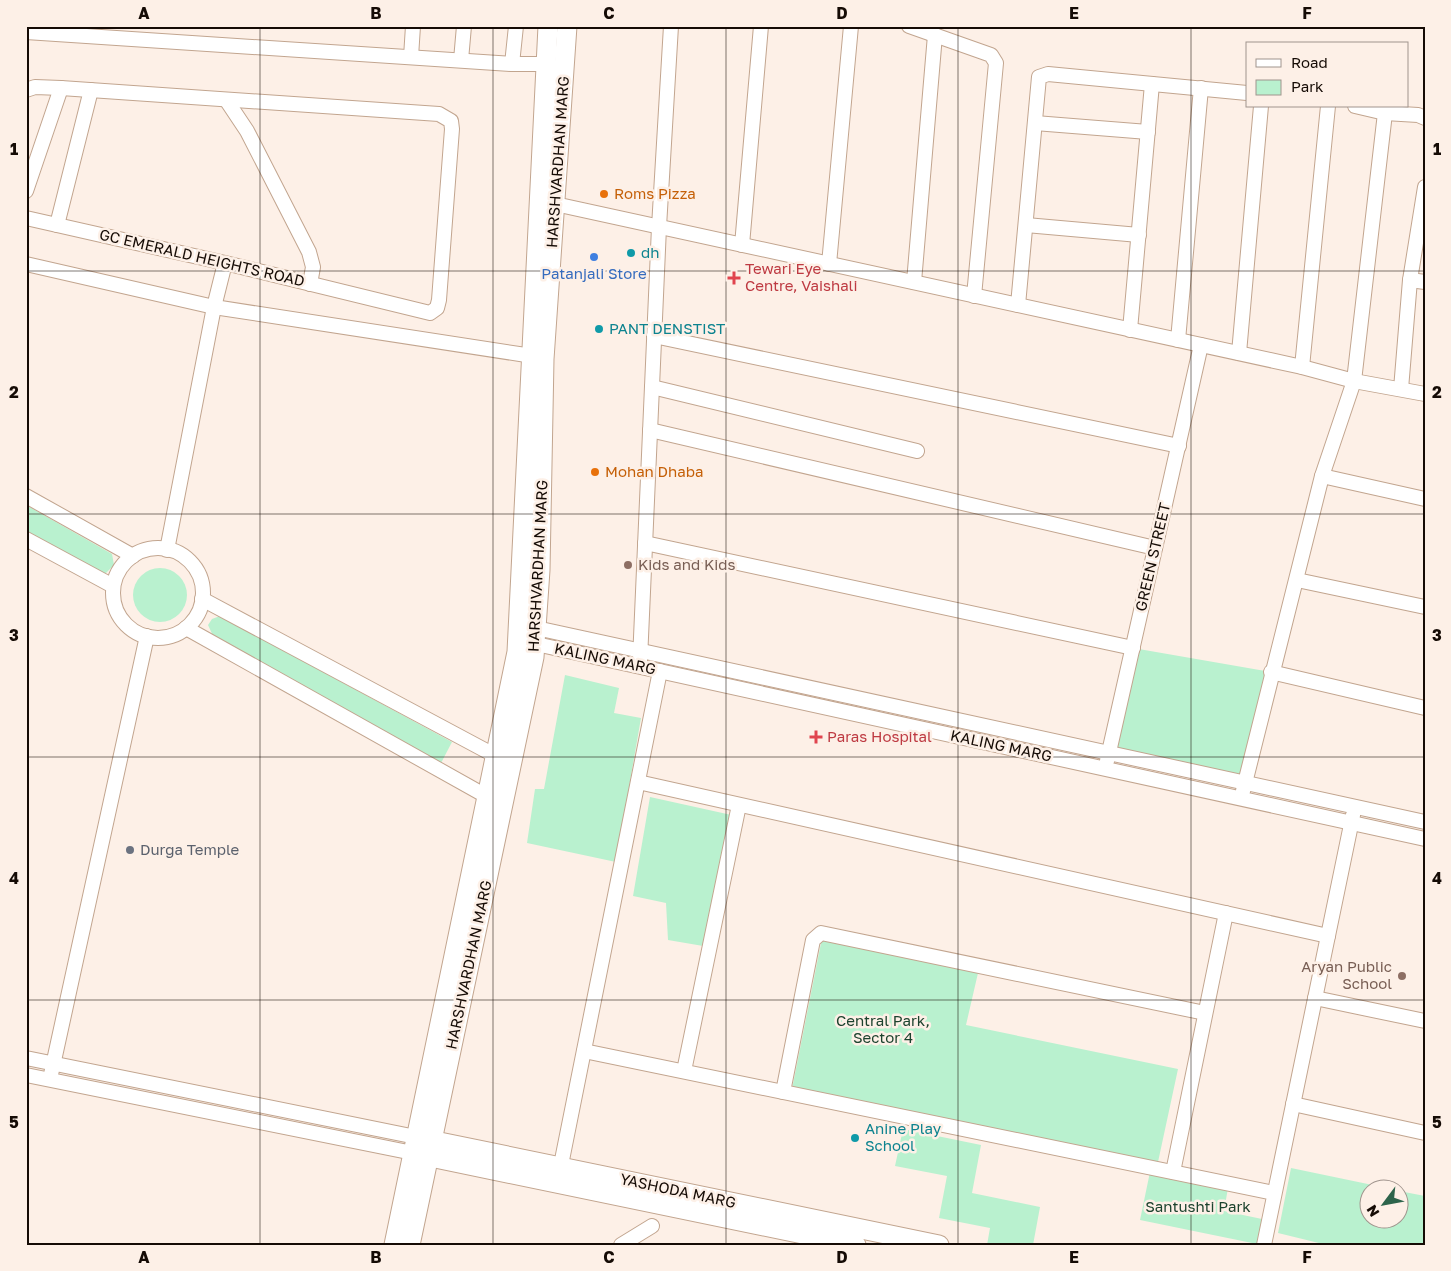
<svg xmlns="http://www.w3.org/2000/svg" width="1451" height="1271" font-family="'Golos Text',sans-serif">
	<rect width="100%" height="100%" fill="#fdf0e7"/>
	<!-- green -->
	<g fill="#b9f1cf">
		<path d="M26,505L112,554L114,565L104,575L26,533Z"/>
		<circle cx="160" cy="595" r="27"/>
		<path d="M220,616L452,742L440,765L214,638L208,625L212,619Z"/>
		<path d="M1133,648L1271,672L1245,783L1109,753Z"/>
		<path d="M565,675L619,688L614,713L641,718L616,862L527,843L535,789H544Z"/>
		<path d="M650,797L736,816L709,947L668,940L666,903L633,896Z"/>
		<path d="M822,938L978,973L966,1025L1178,1069L1158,1162L792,1089Z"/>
		<path d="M903,1129L981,1145L972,1193L1040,1207L1033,1245H987L990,1228L939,1218L947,1176L895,1166Z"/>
		<path d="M1291,1168L1387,1188H1368V1218H1398L1399,1191L1425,1196V1245H1327L1278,1233Z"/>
		<path d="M1150,1172L1228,1188L1224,1211L1262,1219L1257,1244L1140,1220Z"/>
	</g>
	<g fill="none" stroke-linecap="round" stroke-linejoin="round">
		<defs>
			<g id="street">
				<path d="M909,26L991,55L996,63L974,296"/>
				<path d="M26,32L512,64H546"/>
				<path d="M411,57L413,26"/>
				<path d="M461,60L464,26"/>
				<path d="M512,64L516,26"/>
				<path d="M26,90L35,87L61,88L439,114L451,121L452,129L439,300L437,308L430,313L225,263L26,218"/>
				<path d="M227,101L247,131L309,252L313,267L310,284"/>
				<path d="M1355,106L1385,113L1418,115L1425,118"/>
				<path d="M1035,123L1148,132"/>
				<path d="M26,191L61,88"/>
				<path d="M555,204L1302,367L1354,381L1425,394"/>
				<path d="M57,225L91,90"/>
				<path d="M1026,225L1139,235"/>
				<path d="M742,245L761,26"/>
				<path d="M26,264L214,307L539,357"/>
				<path d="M829,264L851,26"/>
				<path d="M1410,280L1425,282"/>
				<path d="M914,282L935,35"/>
				<path d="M1018,305L1039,77L1048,74L1247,93"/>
				<path d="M1130,330L1152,84"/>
				<path d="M654,336L1179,446"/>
				<path d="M1178,340L1201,88"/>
				<path d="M1239,353L1261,106"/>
				<path d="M1302,367L1328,106"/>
				<path d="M652,387L917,451"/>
				<path d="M1401,389L1410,280L1425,187"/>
				<path d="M650,430L1155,548"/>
				<path d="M1322,476L1425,499"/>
				<path d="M26,496L133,556"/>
				<path d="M26,539L113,586"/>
				<path d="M645,543L1133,648"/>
				<circle cx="158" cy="593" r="45"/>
				<path d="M167,550L214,307L225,263"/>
				<path d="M1297,580L1425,607"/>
				<path d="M202,599L494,755"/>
				<path d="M527,626L1425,822"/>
				<path d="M186,628L486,796"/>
				<path d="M527,642L1425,839"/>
				<path d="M640,660L659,227L671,26"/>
				<path d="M1271,672L1425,708"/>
				<path d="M1107,761L1201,345"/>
				<path d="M638,782L1328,936"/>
				<path d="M1243,791L1322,476L1354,381L1385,113"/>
				<path d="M1315,998L1425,1021"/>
				<path d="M584,1051L1274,1193"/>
				<path d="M26,1058L416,1137"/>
				<path d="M684,1071L739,805"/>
				<path d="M26,1075L413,1153"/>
				<path d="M50,1079L147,636"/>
				<path d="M783,1092L813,940L821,933L1205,1013"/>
				<path d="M1293,1104L1425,1133"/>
				<path d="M1173,1172L1226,913"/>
				<path d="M559,1175L660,671"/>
				<path d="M621,1245L652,1226"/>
				<path d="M1264,1245L1353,815"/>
			</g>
			<g id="secondary">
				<path d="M420,1138L939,1245"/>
				<path d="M416,1154L856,1245"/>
				<path d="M394,1245L517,652L548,26"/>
				<path d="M410,1245L534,657L540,570L544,359L567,26"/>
			</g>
		</defs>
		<!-- street casing -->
		<use href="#street" stroke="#c2a58f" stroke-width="16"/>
		<!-- secondary casing -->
		<use href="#secondary" stroke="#c2a58f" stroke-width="21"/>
		<!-- street -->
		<use href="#street" stroke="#fff" stroke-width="14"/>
		<!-- secondary -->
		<use href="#secondary" stroke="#fff" stroke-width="19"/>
	</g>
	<!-- grid -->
	<path fill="none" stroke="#150b05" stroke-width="1" stroke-opacity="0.55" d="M260,26V1245M493,26V1245M726,26V1245M958,26V1245M1191,26V1245M26,271H1425M26,514H1425M26,757H1425M26,1000H1425"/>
	<!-- markers -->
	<g fill="#e8710a" stroke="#fdf0e7" stroke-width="2">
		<circle cx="604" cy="194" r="5"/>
		<circle cx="595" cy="472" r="5"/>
	</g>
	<g fill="#0f9aa8" stroke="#fdf0e7" stroke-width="2">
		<circle cx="631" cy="253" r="5"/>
		<circle cx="599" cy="329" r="5"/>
		<circle cx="855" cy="1138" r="5"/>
	</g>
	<circle fill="#3f7fe0" stroke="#fdf0e7" stroke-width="2" cx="594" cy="257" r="5"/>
	<g fill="#e0444e" stroke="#fdf0e7" stroke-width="2">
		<path d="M731.5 270.5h5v5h5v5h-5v5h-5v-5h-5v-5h5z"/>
		<path d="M813.5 729.5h5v5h5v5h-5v5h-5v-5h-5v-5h5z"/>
	</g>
	<g fill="#8d6e63" stroke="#fdf0e7" stroke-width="2">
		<circle cx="628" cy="565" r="5"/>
		<circle cx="1402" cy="976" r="5"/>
	</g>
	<circle fill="#6b7280" stroke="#fdf0e7" stroke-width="2" cx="130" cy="850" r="5"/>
	<g text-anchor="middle" stroke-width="5" stroke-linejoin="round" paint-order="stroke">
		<!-- street labels -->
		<g font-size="15" fill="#150b05" stroke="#fdf0e7">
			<text transform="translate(558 162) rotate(-86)" y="5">HARSHVARDHAN MARG</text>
			<text transform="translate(202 258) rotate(13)" y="5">GC EMERALD HEIGHTS ROAD</text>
			<text transform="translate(1153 557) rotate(-77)" y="5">GREEN STREET</text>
			<text transform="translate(538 566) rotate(-87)" y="5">HARSHVARDHAN MARG</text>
			<text transform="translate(605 659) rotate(12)" y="5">KALING MARG</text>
			<text transform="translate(1001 746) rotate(12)" y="5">KALING MARG</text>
			<text transform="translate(469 965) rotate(-78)" y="5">HARSHVARDHAN MARG</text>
			<text transform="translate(678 1191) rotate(12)" y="5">YASHODA MARG</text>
		</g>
		<!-- food labels -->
		<g font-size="15" fill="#c56008" stroke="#fdf0e7" text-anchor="start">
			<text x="614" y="199">Roms Pizza</text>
			<text x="605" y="477">Mohan Dhaba</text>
		</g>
		<!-- culture labels -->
		<g font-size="15" fill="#0d838f" stroke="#fdf0e7" text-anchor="start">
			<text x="641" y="258">dh</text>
			<text x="609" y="334">PANT DENSTIST</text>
			<text x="865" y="1134">Anine Play<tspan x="865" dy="17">School</tspan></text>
		</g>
		<!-- health labels -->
		<g font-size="15" fill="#be3a42" stroke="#fdf0e7" text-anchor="start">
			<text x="745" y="274">Tewari Eye<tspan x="745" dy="17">Centre, Vaishali</tspan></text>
			<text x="827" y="742">Paras Hospital</text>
		</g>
		<!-- shop labels -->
		<g font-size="15" fill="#366cbe" stroke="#fdf0e7">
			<text x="594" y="279">Patanjali Store</text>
		</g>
		<!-- education labels -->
		<g font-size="15" fill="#785e54" stroke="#fdf0e7" text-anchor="start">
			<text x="638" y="570">Kids and Kids</text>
			<text x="1392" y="972" text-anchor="end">Aryan Public<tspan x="1392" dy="17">School</tspan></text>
		</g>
		<!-- worship labels -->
		<g font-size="15" fill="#5b616d" stroke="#fdf0e7" text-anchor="start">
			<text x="140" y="855">Durga Temple</text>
		</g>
		<!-- park labels -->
		<g font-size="15" fill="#1c432e" stroke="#fdf0e7">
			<text x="883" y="1026">Central Park,<tspan x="883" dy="17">Sector 4</tspan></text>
			<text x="1198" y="1212">Santushti Park</text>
		</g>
	</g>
	<!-- border -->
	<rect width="1451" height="1271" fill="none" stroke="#fdf0e7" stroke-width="55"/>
	<!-- legend -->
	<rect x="1246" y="42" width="162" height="65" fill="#fdf0e7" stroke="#a0948d"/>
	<rect x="1256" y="59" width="25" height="8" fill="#ffffff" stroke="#a0948d"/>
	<text x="1291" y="68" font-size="15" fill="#150b05">Road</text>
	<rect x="1256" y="80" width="25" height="15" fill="#b9f1cf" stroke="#a0948d"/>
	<text x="1291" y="92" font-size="15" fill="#150b05">Park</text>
	<!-- north arrow -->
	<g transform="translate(1384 1204) rotate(238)"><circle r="24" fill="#fdf0e7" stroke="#a0948d"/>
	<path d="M0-4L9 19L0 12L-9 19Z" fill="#2d644b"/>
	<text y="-8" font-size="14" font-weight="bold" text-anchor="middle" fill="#150b05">N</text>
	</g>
	<rect x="28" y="28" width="1396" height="1216" fill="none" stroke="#150b05" stroke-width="2"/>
	<g font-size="16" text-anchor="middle" font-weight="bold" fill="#150b05">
		<text x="144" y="19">A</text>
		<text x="376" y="19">B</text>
		<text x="609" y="19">C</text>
		<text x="842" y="19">D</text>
		<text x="1074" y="19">E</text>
		<text x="1307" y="19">F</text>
		<text x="14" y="155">1</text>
		<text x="1437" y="155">1</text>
		<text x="14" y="398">2</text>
		<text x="1437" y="398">2</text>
		<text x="14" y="641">3</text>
		<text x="1437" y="641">3</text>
		<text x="14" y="884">4</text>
		<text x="1437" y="884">4</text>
		<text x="14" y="1128">5</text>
		<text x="1437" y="1128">5</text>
		<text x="144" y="1263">A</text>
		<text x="376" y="1263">B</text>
		<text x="609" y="1263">C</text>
		<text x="842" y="1263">D</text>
		<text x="1074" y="1263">E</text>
		<text x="1307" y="1263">F</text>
	</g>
</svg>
